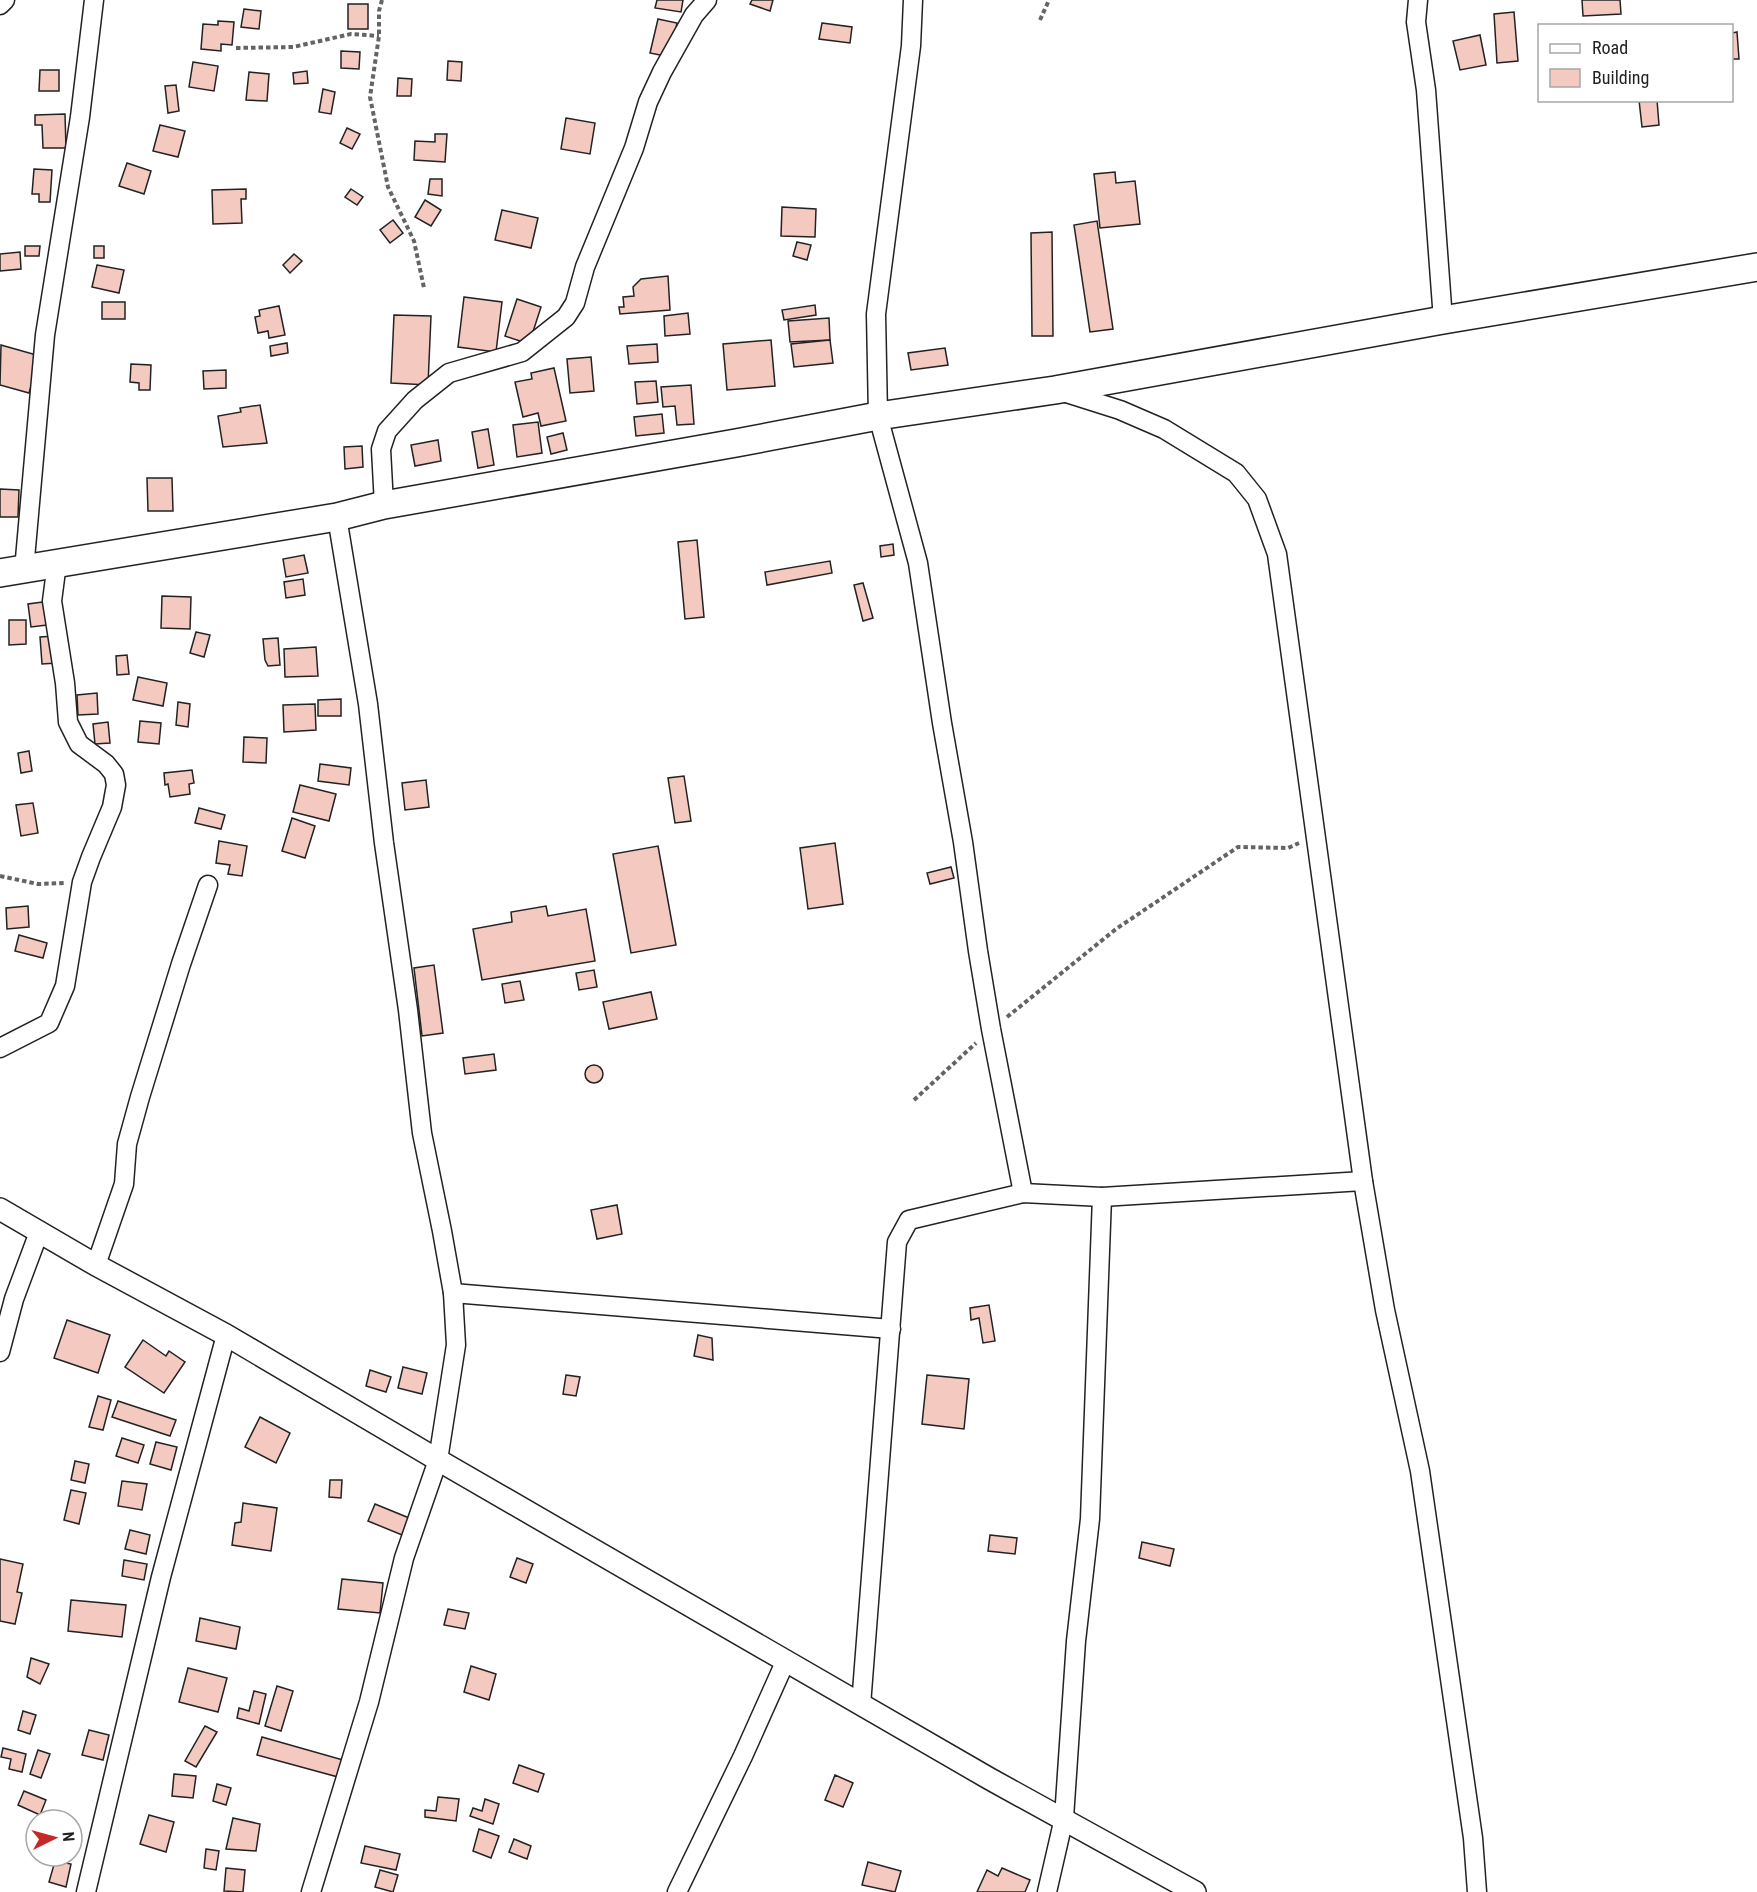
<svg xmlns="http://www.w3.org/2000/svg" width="1757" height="1892" font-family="'Roboto Condensed',sans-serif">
	<rect width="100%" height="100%" fill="#fff"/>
	<!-- building -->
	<g fill="#f3c9c0" stroke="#222" stroke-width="1.5">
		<path d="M657,0H683L681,12L655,8Z"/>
		<path d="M752,0H773L770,11L750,4Z"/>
		<path d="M1582,0H1620L1621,14L1583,16Z"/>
		<rect x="348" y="4" width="20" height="25"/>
		<path d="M244,9L261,11L259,29L241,27Z"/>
		<path d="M1514,12L1518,61L1497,63L1494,14Z"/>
		<path d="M658,19L677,23L670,57L650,53Z"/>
		<path d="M218,21L234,22L232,45L221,44V51L201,49L203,24L218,25Z"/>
		<path d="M822,23L852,27L850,43L819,39Z"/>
		<path d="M1737,32L1739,59H1732V33Z"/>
		<path d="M1480,35L1486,65L1460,70L1453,41Z"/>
		<path d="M341,51L360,52L359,69L341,68Z"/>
		<path d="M448,61L462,62L461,81L447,80Z"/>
		<path d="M193,62L218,66L214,91L189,87Z"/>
		<path d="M40,70H59V91H39Z"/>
		<path d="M307,71L308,83L294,84L293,73Z"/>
		<path d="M249,72L269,74L267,101L246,100Z"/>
		<path d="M398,78L412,79L411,96H397Z"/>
		<path d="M176,85L179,111L168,113L165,86Z"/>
		<path d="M323,89L335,92L331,114L319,112Z"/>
		<path d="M1639,100H1657L1659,125L1642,127Z"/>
		<path d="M65,114L66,148H43L42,125H35V115Z"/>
		<path d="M566,118L595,123L590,154L561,149Z"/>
		<path d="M160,125L185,131L178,157L153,151Z"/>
		<path d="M347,128L360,134L352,149L340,143Z"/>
		<path d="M435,134H447L445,162L414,160L415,141L435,142Z"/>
		<path d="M127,163L151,171L144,194L119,186Z"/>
		<path d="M34,169L52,170L50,202H39V194H32Z"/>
		<path d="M1115,172L1116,183L1135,181L1140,224L1100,228L1094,174Z"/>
		<path d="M430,179H442V196L428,194Z"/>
		<path d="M246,189V199H241L242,223L213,224L212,190Z"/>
		<path d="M351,189L363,197L357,205L345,197Z"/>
		<path d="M425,200L441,210L431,226L415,217Z"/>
		<path d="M782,207L816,209L815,237L781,236Z"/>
		<path d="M502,210L538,218L531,248L495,240Z"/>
		<path d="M393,220L403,233L390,243L380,230Z"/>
		<path d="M1097,221L1113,329L1090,332L1074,225Z"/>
		<path d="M1052,232L1053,336H1032L1031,233Z"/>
		<path d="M797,242L811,245L807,260L793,256Z"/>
		<path d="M25,246H40L39,256H25Z"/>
		<rect x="94" y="246" width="10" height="12"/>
		<path d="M20,252L21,269L0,271V254Z"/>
		<path d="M294,254L302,261L290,273L283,265Z"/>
		<path d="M97,265L124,270L119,293L92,287Z"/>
		<path d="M668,276L670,310L620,314L619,307H624L623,297L634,296L633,287L641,279Z"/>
		<path d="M464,297L502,302L496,352L458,347Z"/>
		<path d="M517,299L541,307L529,344L505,336Z"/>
		<rect x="102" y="302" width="23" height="17"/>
		<path d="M815,305L816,315L784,320L782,310Z"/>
		<path d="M279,306L285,335L269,338L268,331L258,333L255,317L260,316L259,310Z"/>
		<path d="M688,313L690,334L665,336L664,316Z"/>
		<path d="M394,315L431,316L428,385L391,383Z"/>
		<path d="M829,318L830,340L790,342L788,321Z"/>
		<path d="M771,340L775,386L727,390L723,344Z"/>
		<path d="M830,340L833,363L794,367L791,344Z"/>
		<path d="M287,343L288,353L271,356L270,346Z"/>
		<path d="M657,344L658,362L629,364L627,346Z"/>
		<path d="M1,345L40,356L29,393L0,385Z"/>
		<path d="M945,348L948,365L911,370L908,353Z"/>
		<path d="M591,357L594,391L570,393L567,359Z"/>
		<path d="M131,364L151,365L150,390H139V383L130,382Z"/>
		<path d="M554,368L566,421L541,426L538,413L523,417L515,382L532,379L531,373Z"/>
		<path d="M226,370V388L204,389L203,371Z"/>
		<path d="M656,381L658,402L637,404L635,382Z"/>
		<path d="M691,385L694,424L677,425L675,406L663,407L661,387Z"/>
		<path d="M260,405L267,443L223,447L218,416L241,412L240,408Z"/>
		<path d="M662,414L664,433L636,436L634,417Z"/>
		<path d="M538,422L542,453L517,457L513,425Z"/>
		<path d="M488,429L494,465L478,468L472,432Z"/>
		<path d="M563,433L567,450L551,454L547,437Z"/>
		<path d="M438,440L441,461L415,466L411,445Z"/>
		<path d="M362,446L363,467L345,469L344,447Z"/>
		<path d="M147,478H172L173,511H148Z"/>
		<path d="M0,489L19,490L18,517H0Z"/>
		<path d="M697,540L704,617L685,619L678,542Z"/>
		<path d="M893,544L894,555L881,557L880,546Z"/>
		<path d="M304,555L308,573L286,577L283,559Z"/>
		<path d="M830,561L832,573L767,585L765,572Z"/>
		<path d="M303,579L305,595L286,598L284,582Z"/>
		<path d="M863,583L873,618L863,621L854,585Z"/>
		<path d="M162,596L191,597L190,629L161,628Z"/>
		<path d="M50,601L55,624L31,627L28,604Z"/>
		<path d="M9,620H26V644L9,645Z"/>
		<path d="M196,632L210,635L204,657L190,653Z"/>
		<path d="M55,636L57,663L42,664L40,637Z"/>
		<path d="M278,638L280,665L268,666L265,660L263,639Z"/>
		<path d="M316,647L318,676L285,677L284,649Z"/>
		<path d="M127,655L129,674L117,675L116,656Z"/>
		<path d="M138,677L167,683L163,706L133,700Z"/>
		<path d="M97,693L98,714L78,715L77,695Z"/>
		<path d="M341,699V716H318V700Z"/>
		<path d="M178,702L190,704L188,727L176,725Z"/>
		<path d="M315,704L316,730L284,732L283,705Z"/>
		<path d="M140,721L161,723L159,744L138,742Z"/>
		<path d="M108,722L110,743L95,744L93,724Z"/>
		<path d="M244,737L267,738L266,763L243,762Z"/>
		<path d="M29,751L32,771L21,773L18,753Z"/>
		<path d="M320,764L351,768L349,785L318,781Z"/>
		<path d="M192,770L194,783L189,784L190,794L170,797L168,784L165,785L164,773Z"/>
		<path d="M684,776L691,821L675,823L668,778Z"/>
		<path d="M426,780L429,807L405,810L402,783Z"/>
		<path d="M300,785L336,794L329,821L293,812Z"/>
		<path d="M33,803L38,833L21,836L16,805Z"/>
		<path d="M199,808L225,815L221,829L195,823Z"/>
		<path d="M292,818L315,826L305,858L282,851Z"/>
		<path d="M219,841L247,846L242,876L228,874L230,865L216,863Z"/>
		<path d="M835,843L843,904L808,909L800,848Z"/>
		<path d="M658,846L676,945L631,953L613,854Z"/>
		<path d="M951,867L954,878L930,884L927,873Z"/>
		<path d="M28,906L29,927L7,929L6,908Z"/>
		<path d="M546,906L548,916L586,909L595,961L482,980L473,929L512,922L511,912Z"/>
		<path d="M19,935L47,943L43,958L15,951Z"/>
		<path d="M434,965L443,1033L422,1036L414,968Z"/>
		<path d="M594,970L597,987L579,990L576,973Z"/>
		<path d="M520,981L524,1000L505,1003L502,984Z"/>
		<path d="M651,992L657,1019L609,1029L603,1002Z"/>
		<path d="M494,1054L496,1070L465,1074L463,1058Z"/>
		<circle cx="594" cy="1074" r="9"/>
		<path d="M617,1205L622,1234L597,1239L591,1210Z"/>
		<path d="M989,1305L995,1341L983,1343L979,1318L971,1320L970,1308Z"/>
		<path d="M67,1320L110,1335L98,1373L54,1358Z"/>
		<path d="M698,1335L712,1338L713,1360L694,1356Z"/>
		<path d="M143,1340L166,1356L169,1351L185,1362L164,1393L125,1367Z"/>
		<path d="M403,1367L427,1373L422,1394L398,1388Z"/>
		<path d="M370,1370L391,1377L386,1392L366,1386Z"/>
		<path d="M566,1375L580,1377L576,1396L563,1394Z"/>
		<path d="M927,1375L969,1379L964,1429L922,1424Z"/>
		<path d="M98,1396L111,1400L103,1430L89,1427Z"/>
		<path d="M118,1401L176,1420L170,1436L112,1417Z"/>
		<path d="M260,1417L290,1433L276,1463L245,1447Z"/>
		<path d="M122,1438L144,1445L138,1463L116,1456Z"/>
		<path d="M156,1442L177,1447L171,1470L150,1464Z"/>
		<path d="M75,1461L89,1464L85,1483L71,1480Z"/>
		<path d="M330,1480H342L341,1498L329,1497Z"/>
		<path d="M122,1481L147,1484L142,1510L118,1506Z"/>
		<path d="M71,1490L86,1493L79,1524L64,1520Z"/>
		<path d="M243,1503L277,1508L271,1551L232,1545L235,1523L241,1522Z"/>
		<path d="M375,1504L414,1520L407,1537L368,1521Z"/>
		<path d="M130,1530L150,1535L146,1554L125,1549Z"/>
		<path d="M990,1535L1017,1538L1015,1554L988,1551Z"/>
		<path d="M1142,1542L1174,1549L1170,1566L1139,1558Z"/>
		<path d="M517,1558L533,1564L526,1583L510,1577Z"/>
		<path d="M0,1559L23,1564L17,1592L22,1593L15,1624L0,1621Z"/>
		<path d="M124,1560L147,1564L144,1580L122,1576Z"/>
		<path d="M342,1579L383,1583L380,1613L338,1609Z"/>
		<path d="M71,1600L126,1605L122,1637L68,1631Z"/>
		<path d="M448,1609L469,1613L465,1629L444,1625Z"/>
		<path d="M200,1618L240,1627L236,1649L196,1641Z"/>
		<path d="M31,1658L49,1664L40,1684L27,1677Z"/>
		<path d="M471,1666L496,1674L489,1700L464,1692Z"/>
		<path d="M188,1668L227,1678L218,1712L179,1702Z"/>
		<path d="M277,1686L293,1691L281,1731L265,1726Z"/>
		<path d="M254,1691L266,1694L259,1724L237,1718L239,1708L249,1711Z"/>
		<path d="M23,1711L36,1715L30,1734L18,1730Z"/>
		<path d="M205,1726L217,1732L196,1767L185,1761Z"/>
		<path d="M89,1730L109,1735L103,1760L82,1755Z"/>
		<path d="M262,1737L343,1760L338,1777L257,1755Z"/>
		<path d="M3,1748L26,1754L22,1772L9,1769L11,1759L1,1757Z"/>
		<path d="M38,1750L50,1754L41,1778L30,1774Z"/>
		<path d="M519,1765L544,1774L538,1792L513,1783Z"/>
		<path d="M174,1774L196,1776L193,1798L172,1796Z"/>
		<path d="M835,1775L853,1783L843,1807L825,1800Z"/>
		<path d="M217,1784L231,1788L226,1805L213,1801Z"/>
		<path d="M24,1791L46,1800L40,1815L18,1805Z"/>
		<path d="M438,1797L459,1799L456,1821L425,1817V1810L436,1811Z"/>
		<path d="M485,1799L499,1804L493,1824L470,1816L473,1808L482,1811Z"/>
		<path d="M149,1815L174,1822L166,1852L140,1844Z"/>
		<path d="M233,1818L260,1824L256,1851L226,1849Z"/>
		<path d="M479,1829L499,1836L491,1858L473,1851Z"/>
		<path d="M514,1839L531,1846L527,1859L509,1852Z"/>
		<path d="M365,1846L400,1854L396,1870L361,1863Z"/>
		<path d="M206,1849L219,1851L216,1870L204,1868Z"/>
		<path d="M55,1861L71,1864L66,1887L49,1882Z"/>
		<path d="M868,1862L901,1871L895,1892L862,1885Z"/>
		<path d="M226,1868L245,1870L243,1892L224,1891Z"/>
		<path d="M1002,1868L1030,1880L1025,1892H977L987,1870L998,1876Z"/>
		<path d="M380,1870L398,1875L393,1892L375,1887Z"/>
	</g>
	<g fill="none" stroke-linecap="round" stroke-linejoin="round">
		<defs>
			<g id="minor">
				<path d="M913,0L911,46L876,314L878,416L918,563L942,723L963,842L978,951L991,1029L1023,1193"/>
				<path d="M1418,0L1416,22L1426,90L1443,320"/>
				<path d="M0,5L5,0"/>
				<path d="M1060,391L1120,410L1164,429L1236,473L1257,499L1277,554L1363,1181L1385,1310L1420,1471L1473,1838L1477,1892"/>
				<path d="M384,505L381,449L387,431L415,400L449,373L522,352L566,317L575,303L585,267L634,148L648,102L662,72L694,15L707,0"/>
				<path d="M24,570L45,335L80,117L94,0"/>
				<path d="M0,1048L49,1023L65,986L82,882L91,857L112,807L116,785L114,774L106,764L79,744L68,722L65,683L52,601L57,563"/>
				<path d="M96,1265L124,1184L127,1144L140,1097L181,964L208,885"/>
				<path d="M453,1293L891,1329"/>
				<path d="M0,1352L14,1299L39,1232"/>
				<path d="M861,1705L897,1242L909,1220L1023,1193L1102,1197L1363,1181"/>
				<path d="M86,1892L161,1577L226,1335"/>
				<path d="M311,1892L369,1702L404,1558L438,1460L456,1345L453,1293L442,1231L422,1133L408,1010L384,843L368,704L337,517"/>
				<path d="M677,1892L743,1756L786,1660"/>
				<path d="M1047,1892L1064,1818L1076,1641L1090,1519L1102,1197"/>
			</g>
			<path id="tertiary" d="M0,1209L96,1265L226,1335L438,1460L990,1779L1195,1892"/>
			<path id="primary" d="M0,573L337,517L384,505L736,443L878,416L1055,390L1443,320L1757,267"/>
		</defs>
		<!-- minor casing -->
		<use href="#minor" stroke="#222" stroke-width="21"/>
		<!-- tertiary casing -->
		<use href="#tertiary" stroke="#222" stroke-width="24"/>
		<!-- primary casing -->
		<use href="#primary" stroke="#222" stroke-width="30"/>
		<!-- path -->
		<g stroke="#646464" stroke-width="4" stroke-dasharray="4.5 3" stroke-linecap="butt">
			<path d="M382,0L379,11V36L370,97L388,187L414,241L424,288"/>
			<path d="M1040,20L1049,0"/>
			<path d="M236,48L293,47L351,34L379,36"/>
			<path d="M0,876L38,884L65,883"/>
			<path d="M1007,1017L1116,929L1238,847L1288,848L1299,843"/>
			<path d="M914,1100L976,1043"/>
		</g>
		<!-- minor -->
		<use href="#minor" stroke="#fff" stroke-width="18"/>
		<!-- tertiary -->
		<use href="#tertiary" stroke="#fff" stroke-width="21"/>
		<!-- primary -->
		<use href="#primary" stroke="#fff" stroke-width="27"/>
	</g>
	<!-- legend -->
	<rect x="1538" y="24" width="195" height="78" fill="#ffffff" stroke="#a7a7a7" stroke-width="1.5"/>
	<rect x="1550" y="44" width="30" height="9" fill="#ffffff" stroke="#a7a7a7" stroke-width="1.5"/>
	<text x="1592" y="54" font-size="18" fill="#222222">Road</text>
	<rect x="1550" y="69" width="30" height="18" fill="#f3c9c0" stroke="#a7a7a7" stroke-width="1.5"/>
	<text x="1592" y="84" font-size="18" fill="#222222">Building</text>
	<!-- north arrow -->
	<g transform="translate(54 1838) rotate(85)"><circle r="28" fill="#ffffff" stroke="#a7a7a7" stroke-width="1.5"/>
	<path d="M0-4.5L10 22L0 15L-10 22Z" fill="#c62828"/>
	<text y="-9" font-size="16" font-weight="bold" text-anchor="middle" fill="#222222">N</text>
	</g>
</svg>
